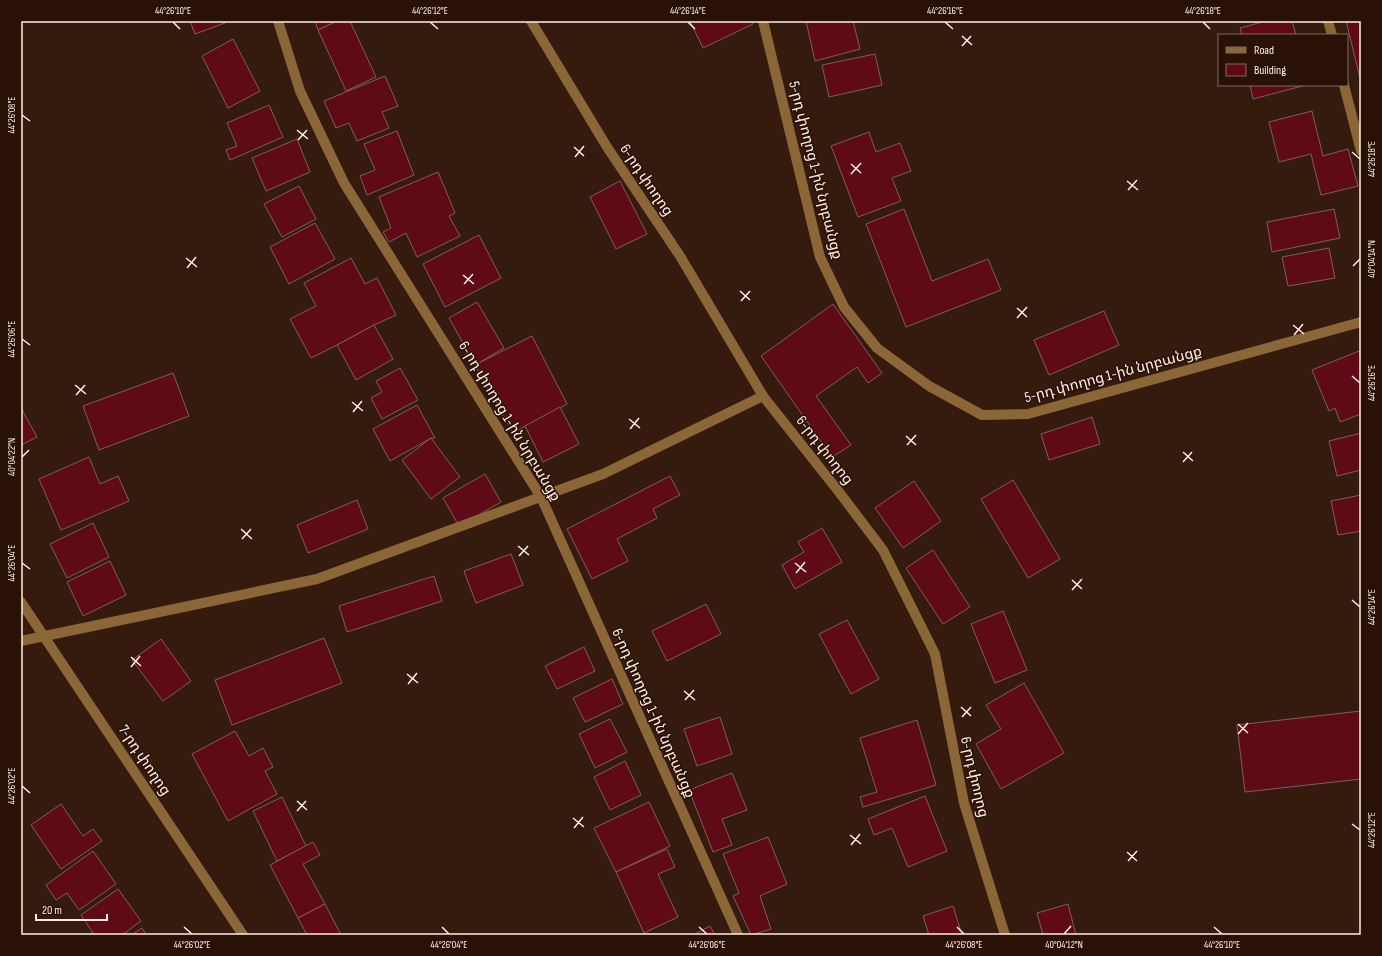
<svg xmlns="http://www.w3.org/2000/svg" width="1382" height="956" font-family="'Sofia Sans Condensed','Noto Sans Armenian',sans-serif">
	<rect width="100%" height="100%" fill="#341b0e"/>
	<!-- building -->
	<g fill="#5e0b17" stroke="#805d5c">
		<path d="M190,21H224L225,23L195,34Z"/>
		<path d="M315,21H337L318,30Z"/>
		<path d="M337,21H350L376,77L346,91L318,30Z"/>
		<path d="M690,21H752L753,24L703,48Z"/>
		<path d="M806,21H853L860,49L815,61Z"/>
		<path d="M1266,21H1292L1296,35H1242L1240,28Z"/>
		<path d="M1346,21H1361V82Z"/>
		<path d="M233,39L260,91L228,108L202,56Z"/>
		<path d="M875,54L882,85L829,97L822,65Z"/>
		<path d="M385,76L398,106L382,112L389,128L357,141L349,123L336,128L324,101Z"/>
		<path d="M1250,85H1306L1253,99Z"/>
		<path d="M269,105L283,137L230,160L226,150L237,146L227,123Z"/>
		<path d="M1312,111L1323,156L1348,149L1358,186L1321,195L1311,154L1279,162L1269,122Z"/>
		<path d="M397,131L414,175L367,195L360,176L375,170L364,144Z"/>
		<path d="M869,132L876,152L900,143L911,171L892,178L901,201L858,217L831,146Z"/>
		<path d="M297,139L310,172L266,191L252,158Z"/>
		<path d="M438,172L455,213L449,216L460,236L417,257L406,233L389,242L383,232L391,228L379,197Z"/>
		<path d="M620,181L647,234L616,249L590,197Z"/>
		<path d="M299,186L316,219L282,237L264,204Z"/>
		<path d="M904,209L932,281L988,259L1001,290L906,327L866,224Z"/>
		<path d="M1334,209L1340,238L1272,252L1267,222Z"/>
		<path d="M315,223L335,259L289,284L270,247Z"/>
		<path d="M479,235L501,278L445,307L423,264Z"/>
		<path d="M1329,248L1335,278L1288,286L1282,257Z"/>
		<path d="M351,258L365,284L377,278L396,315L374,325L337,345L311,358L290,319L316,306L304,283Z"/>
		<path d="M477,302L504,348L475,365L449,318Z"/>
		<path d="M833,304L882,373L868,383L857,367L816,396L851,445L832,457L761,356Z"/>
		<path d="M1104,311L1119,345L1049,375L1034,340Z"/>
		<path d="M374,325L393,359L356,380L337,345Z"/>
		<path d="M532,336L567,404L513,433L475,365Z"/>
		<path d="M1359,351L1361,355V414L1340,422L1335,408L1329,411L1312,370Z"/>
		<path d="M400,368L418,400L382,419L371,398L382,392L376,381Z"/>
		<path d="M173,373L189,416L99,450L83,406Z"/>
		<path d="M417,405L435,438H431L390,461L373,429Z"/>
		<path d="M560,407L579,444L543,462L525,426Z"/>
		<path d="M21,408L37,437L21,445Z"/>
		<path d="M1092,417L1100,444L1049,460L1041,434Z"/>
		<path d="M1361,433V470L1337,476L1329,441Z"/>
		<path d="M431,438L460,477L431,499L402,460Z"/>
		<path d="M89,457L100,484L118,476L129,501L61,530L39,479Z"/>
		<path d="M485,474L501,502L459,526L443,498Z"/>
		<path d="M670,476L680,495L653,509L657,518L617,539L628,561L592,579L567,529Z"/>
		<path d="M1013,480L1060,559L1028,578L981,499Z"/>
		<path d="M914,481L941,521L903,548L875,508Z"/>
		<path d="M1361,495V531L1338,535L1331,501Z"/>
		<path d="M357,500L368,529L308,553L297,525Z"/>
		<path d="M93,523L109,557L67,578L50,544Z"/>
		<path d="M822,528L842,562L795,589L782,565L804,552L798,542Z"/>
		<path d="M933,550L970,607L943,624L906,568Z"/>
		<path d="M511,554L523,585L476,603L464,571Z"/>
		<path d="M110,561L126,595L83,616L67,582Z"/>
		<path d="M434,576L442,601L347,632L339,606Z"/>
		<path d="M706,604L721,634L667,661L652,631Z"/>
		<path d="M1003,611L1027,670L995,683L971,624Z"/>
		<path d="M847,620L879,679L851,694L819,634Z"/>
		<path d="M324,638L342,683L232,725L215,680Z"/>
		<path d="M161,639L191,681L163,701L132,660Z"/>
		<path d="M584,647L595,671L557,689L545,666Z"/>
		<path d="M612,679L623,704L585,722L573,698Z"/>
		<path d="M1024,683L1064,753L1001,789L976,744L1001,729L986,705Z"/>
		<path d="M1361,711V779L1245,792L1237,725Z"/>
		<path d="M720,717L732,754L697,766L684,729Z"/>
		<path d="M610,719L627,752L595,768L579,734Z"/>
		<path d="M917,720L936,785L863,807L860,797L877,792L860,738Z"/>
		<path d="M235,731L249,756L263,748L273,767L265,771L277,794L228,821L192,754Z"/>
		<path d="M625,761L641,795L610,810L594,777Z"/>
		<path d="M732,773L747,810L722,819L732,845L713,852L689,790Z"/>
		<path d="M925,796L947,851L908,867L892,828L874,835L868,819Z"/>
		<path d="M282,797L306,846L277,861L253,811Z"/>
		<path d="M649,802L670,846L616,872L594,828Z"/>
		<path d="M61,804L83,836L93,829L102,841L61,869L31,825Z"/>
		<path d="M768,837L787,884L760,896L771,929L751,935L733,896L739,893L723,854Z"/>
		<path d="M313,842L320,855L303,864L325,904L298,918L270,865Z"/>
		<path d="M667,849L675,867L658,874L678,917L644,933L616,872Z"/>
		<path d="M93,851L116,884L79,910L67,893L56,900L46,885Z"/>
		<path d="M118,889L141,921L122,935H89L93,933L81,915Z"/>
		<path d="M325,904L341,935H307L298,918Z"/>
		<path d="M1068,904L1076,935H1043L1037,913Z"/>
		<path d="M953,906L962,935H929L923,916Z"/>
		<path d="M710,926L715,935H693Z"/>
		<path d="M142,928L146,935H131Z"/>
	</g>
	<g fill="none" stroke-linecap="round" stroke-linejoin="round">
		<!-- minor -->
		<g stroke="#8b6738" stroke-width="10">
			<path d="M278,21L300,91L344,183L541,497L738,935"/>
			<path d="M531,21L607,147L680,256L763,396L839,492L883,550L935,654L964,803L1005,935"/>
			<path d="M763,21L820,257L844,307L877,348L929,386L982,415L1028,414L1361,322"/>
			<path d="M1328,21L1332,35"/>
			<path d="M1344,85L1361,151"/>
			<path d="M21,602L243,935"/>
			<path d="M21,641L317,579L603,474L763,396"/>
		</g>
	</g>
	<!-- ticks -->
	<path fill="none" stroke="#ffede4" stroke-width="1.5" d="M173,22L180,29M430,22L438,29M688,22L695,29M945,22L953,29M1203,22L1210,29M962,36L972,45M962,46L971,36M22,115L30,121M297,130L308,139M298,140L307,130M574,147L584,156M1352,152L1360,159M575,157L584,146M851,164L861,173M851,174L861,163M1127,181L1138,190M1128,190L1137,180M186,258L197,267M1353,266L1360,259M187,268L196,257M463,275L474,284M464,284L473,274M740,291L750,300M741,301L750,291M1017,308L1027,317M1017,318L1027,307M1293,325L1304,334M1294,335L1303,324M22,339L30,345M1352,376L1360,383M75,385L86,394M76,395L85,385M352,402L363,411M353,412L362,401M629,419L640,428M630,429L639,418M906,436L916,445M907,445L916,435M1183,452L1193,461M22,457L29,450M1183,462L1192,452M241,529L252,539M242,539L251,529M518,546L529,555M519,556L528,546M22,563L30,569M795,563L806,572M796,573L805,562M1072,580L1082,589M1072,590L1082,579M1352,600L1360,607M131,657L141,666M131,667L140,656M407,674L418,683M408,684L417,673M684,691L695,700M685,700L694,690M961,707L971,716M962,717L971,707M1238,724L1248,733M1238,734L1248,723M22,786L30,793M297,801L307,810M297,811L306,801M573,818L584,827M1352,824L1360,830M574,828L583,817M850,835L861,844M851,845L860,834M1127,852L1137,861M1128,861L1137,851M184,927L192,934M442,927L449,934M699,927L707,934M957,927L964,934M1214,927L1222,934M1064,934L1071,926"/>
	<g text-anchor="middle" stroke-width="3" stroke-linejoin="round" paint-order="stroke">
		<!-- street labels -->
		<g font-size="15" fill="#ffede4" stroke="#291105">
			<text transform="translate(816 170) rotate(76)" y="5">5-րդ փողոց 1-ին նրբանցք</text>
			<text transform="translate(647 180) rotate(56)" y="5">6-րդ փողոց</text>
			<text transform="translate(1113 374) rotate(-15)" y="5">5-րդ փողոց 1-ին նրբանցք</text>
			<text transform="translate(510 421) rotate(59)" y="5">6-րդ փողոց 1-ին նրբանցք</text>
			<text transform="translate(825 450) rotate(52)" y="5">6-րդ փողոց</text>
			<text transform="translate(654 713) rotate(66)" y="5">6-րդ փողոց 1-ին նրբանցք</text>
			<text transform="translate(145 760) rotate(56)" y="5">7-րդ փողոց</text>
			<text transform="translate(975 777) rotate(77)" y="5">6-րդ փողոց</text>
		</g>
	</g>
	<!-- border -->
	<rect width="1382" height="956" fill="none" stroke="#291105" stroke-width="44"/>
	<!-- legend -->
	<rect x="1218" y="34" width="130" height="52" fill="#291105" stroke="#7f695e"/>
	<rect x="1226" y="47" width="20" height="6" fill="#8b6738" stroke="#7f695e"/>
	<text x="1254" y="54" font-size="12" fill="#ffede4">Road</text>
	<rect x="1226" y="64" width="20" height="12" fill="#5e0b17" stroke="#7f695e"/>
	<text x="1254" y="74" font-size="12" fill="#ffede4">Building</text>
	<!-- scale -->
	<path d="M36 914v6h71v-6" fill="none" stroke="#ffede4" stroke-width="2"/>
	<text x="42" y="914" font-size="12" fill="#ffede4" stroke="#291105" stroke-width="3" paint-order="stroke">20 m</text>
	<rect x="22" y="22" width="1338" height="912" fill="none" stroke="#ffede4" stroke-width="1.5"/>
	<g font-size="10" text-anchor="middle" fill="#ffede4">
		<text x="173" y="14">44°26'10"E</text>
		<text x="430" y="14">44°26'12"E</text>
		<text x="688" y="14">44°26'14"E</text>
		<text x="945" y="14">44°26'16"E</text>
		<text x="1203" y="14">44°26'18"E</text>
		<text transform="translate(11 115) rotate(-90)" y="4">44°26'08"E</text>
		<text transform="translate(1371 159) rotate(-90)" y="4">44°26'18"E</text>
		<text transform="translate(1371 259) rotate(-90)" y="4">40°04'14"N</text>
		<text transform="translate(11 339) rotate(-90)" y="4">44°26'06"E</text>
		<text transform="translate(1371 383) rotate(-90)" y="4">44°26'16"E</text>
		<text transform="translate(11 457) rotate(-90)" y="4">40°04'22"N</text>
		<text transform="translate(11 563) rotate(-90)" y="4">44°26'04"E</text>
		<text transform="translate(1371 607) rotate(-90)" y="4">44°26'14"E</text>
		<text transform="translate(11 786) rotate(-90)" y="4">44°26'02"E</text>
		<text transform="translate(1371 830) rotate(-90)" y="4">44°26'12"E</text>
		<text x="192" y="948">44°26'02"E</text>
		<text x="449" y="948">44°26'04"E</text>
		<text x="707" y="948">44°26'06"E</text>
		<text x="964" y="948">44°26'08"E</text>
		<text x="1064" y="948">40°04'12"N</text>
		<text x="1222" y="948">44°26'10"E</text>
	</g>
</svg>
